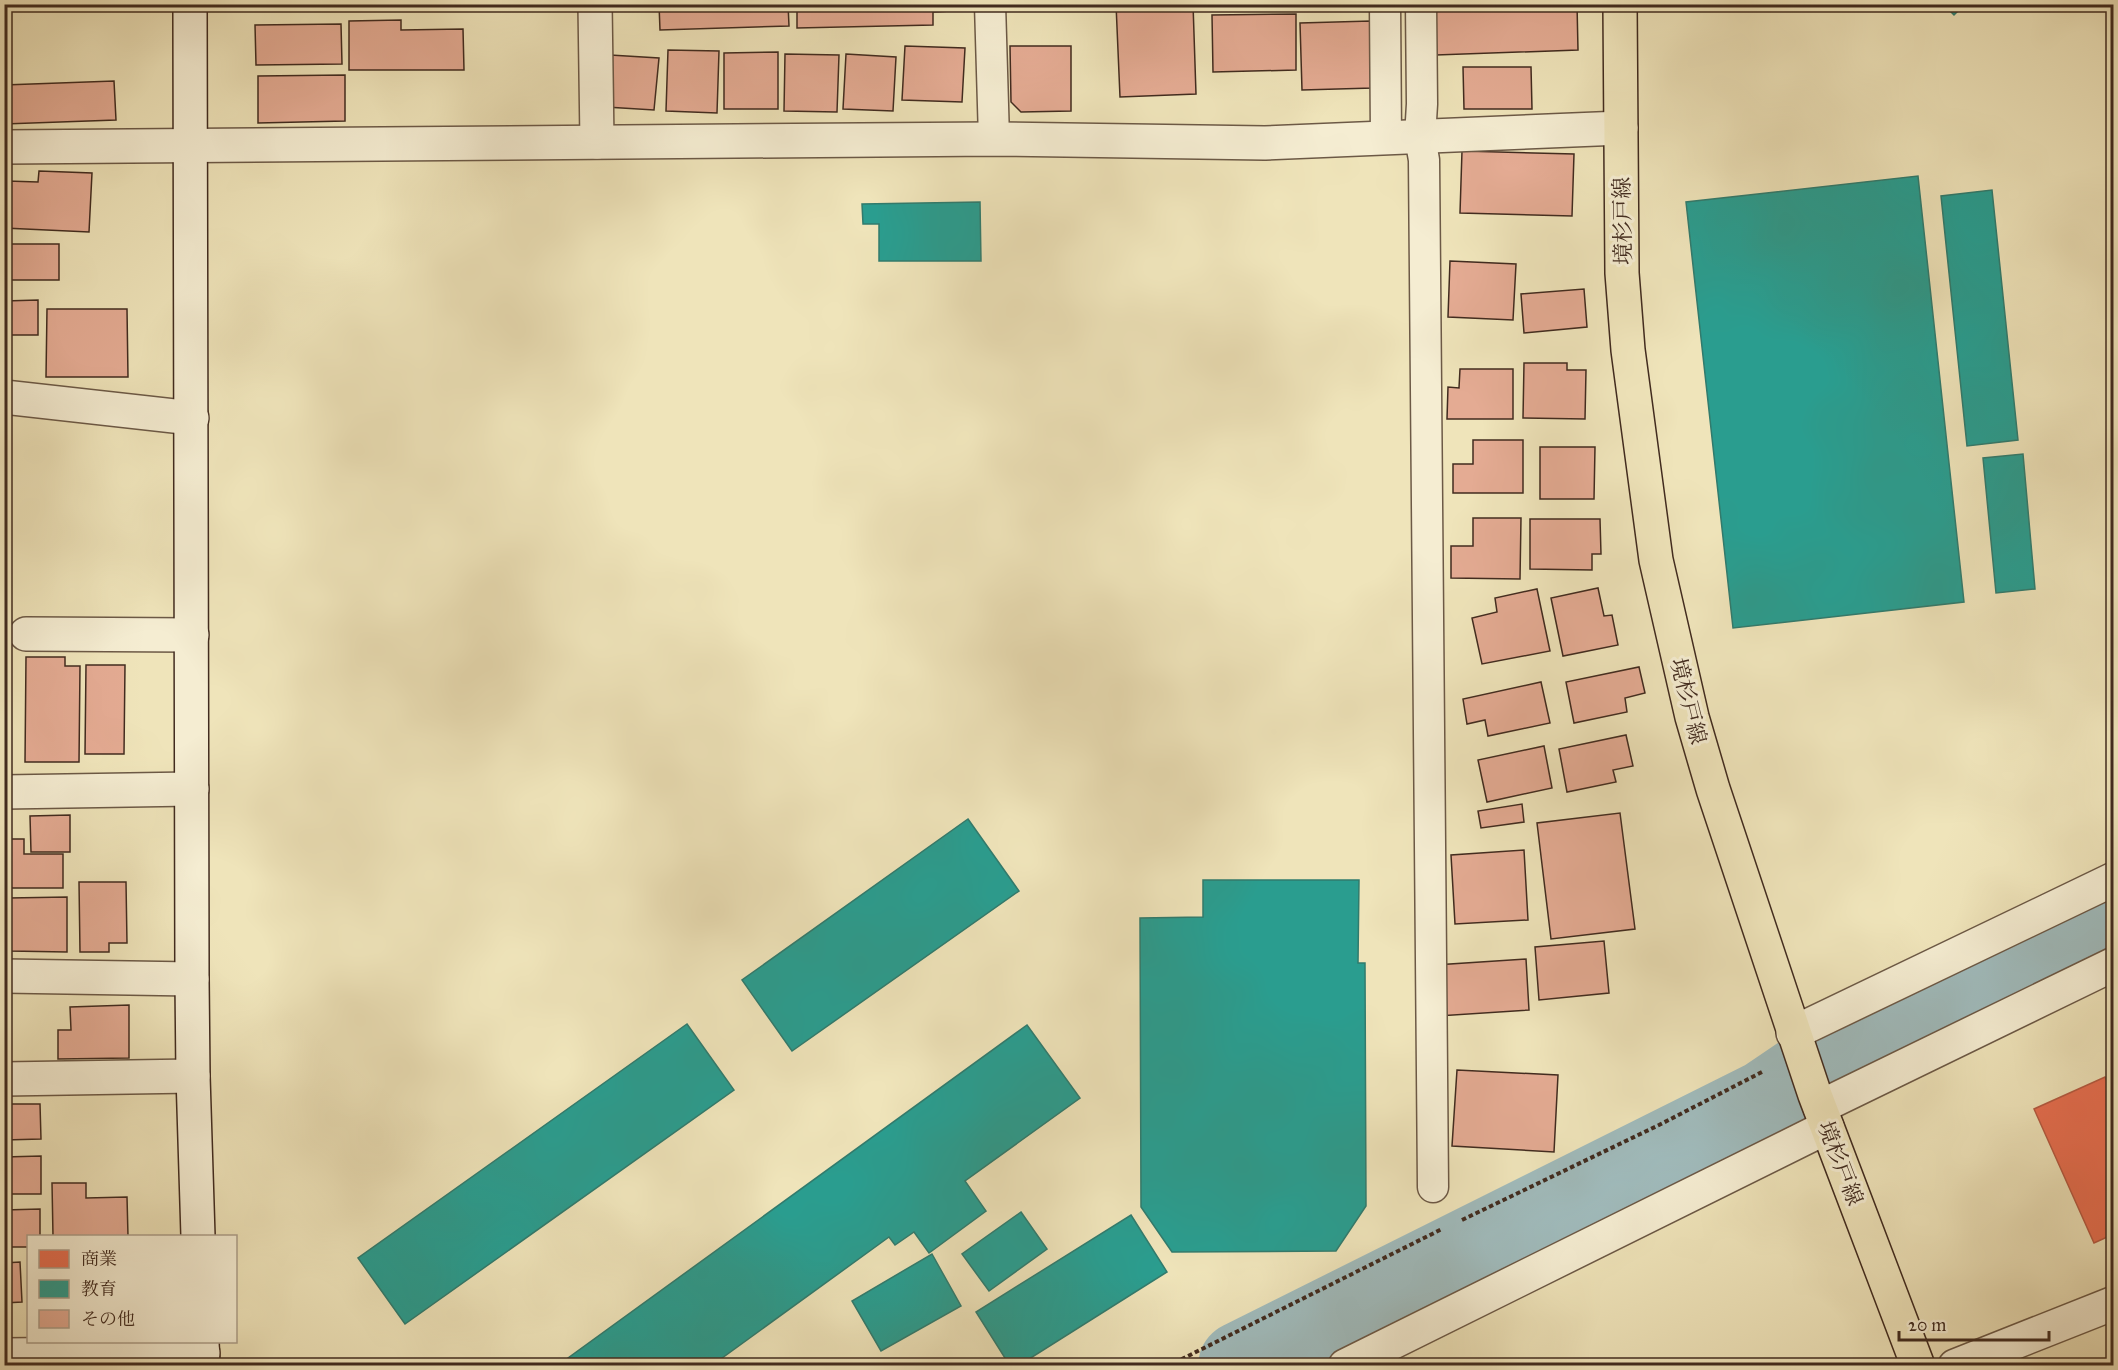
<svg xmlns="http://www.w3.org/2000/svg" width="2118" height="1370" font-family="'IM FELL Great Primer','Noto Serif JP',serif">
	<rect width="100%" height="100%" fill="#efe4ba"/>
	<filter id="stains"><feTurbulence type="fractalNoise" baseFrequency=".00333" numOctaves="4"/><feColorMatrix values="0 0 0 0 .2 0 0 0 0 .09 0 0 0 0 .02 0 0 0 .5 -.17"/></filter>
	<radialGradient id="worn" r=".72"><stop offset=".6" stop-color="#630" stop-opacity="0"/><stop offset="1" stop-color="#630" stop-opacity=".3"/></radialGradient>
	<!-- shops -->
	<path fill="#e76f51" stroke="#b55b42" stroke-width="1.5" d="M2105,1077L2114,1096V1234L2094,1243L2034,1109Z"/>
	<!-- schools -->
	<g fill="#2a9d8f" stroke="#317b6d" stroke-width="1.5">
		<path d="M1943,4H1965L1954,15Z"/>
		<path d="M1918,176L1964,602L1733,628L1686,202Z"/>
		<path d="M1992,190L2018,440L1967,446L1941,196Z"/>
		<path d="M980,202L981,261H879V224H863L862,204Z"/>
		<path d="M2023,454L2035,589L1996,593L1983,458Z"/>
		<path d="M968,819L1019,891L792,1051L742,980Z"/>
		<path d="M1203,880H1359L1358,963H1365L1366,1206L1336,1251L1172,1252L1141,1207L1140,918L1203,917Z"/>
		<path d="M687,1024L734,1090L405,1324L358,1258Z"/>
		<path d="M1027,1025L1080,1098L965,1181L986,1211L929,1253L914,1232L895,1245L889,1237L711,1366H557Z"/>
		<path d="M1021,1212L1047,1249L989,1291L962,1254Z"/>
		<path d="M1131,1215L1167,1272L1018,1366H1010L976,1312Z"/>
		<path d="M932,1254L961,1306L881,1351L852,1301Z"/>
	</g>
	<g fill="none" stroke-linecap="round" stroke-linejoin="round">
		<!-- river -->
		<path stroke="#a0bbbc" stroke-width="90" d="M1243,1366L1768,1104L1855,1045L2114,920"/>
	</g>
	<!-- building -->
	<g fill="#e4ab93" stroke="#412b1f" stroke-width="1.5">
		<path d="M659,4H788L789,26L660,30Z"/>
		<path d="M797,4H969V10L933,12V25L797,28Z"/>
		<path d="M1116,4H1193L1196,94L1120,97Z"/>
		<path d="M1434,4H1577L1578,50L1436,55Z"/>
		<path d="M1296,14V70L1213,72L1212,15Z"/>
		<path d="M401,20V30L463,29L464,70H349V21Z"/>
		<path d="M1371,21L1373,88L1302,90L1300,23Z"/>
		<path d="M341,24L342,64L256,65L255,25Z"/>
		<path d="M905,46L965,48L962,102L902,100Z"/>
		<path d="M1010,46H1071V111L1021,112L1011,102Z"/>
		<path d="M668,50L719,51L717,113L666,111Z"/>
		<path d="M778,52V109H724V53Z"/>
		<path d="M785,54L839,55L837,112L784,111Z"/>
		<path d="M846,54L896,57L893,111L843,109Z"/>
		<path d="M610,55L659,58L654,110L606,107Z"/>
		<path d="M1463,67H1531L1532,109H1464Z"/>
		<path d="M345,75V121L258,123V76Z"/>
		<path d="M114,81L116,120L4,124V85Z"/>
		<path d="M1462,151L1574,154L1572,216L1460,213Z"/>
		<path d="M39,171L92,173L89,232L4,228L7,181L38,182Z"/>
		<rect x="4" y="244" width="55" height="36"/>
		<path d="M1450,261L1516,264L1513,320L1448,317Z"/>
		<path d="M1584,289L1587,327L1524,333L1521,294Z"/>
		<path d="M38,300V335H4V301Z"/>
		<path d="M47,309H127L128,377H46Z"/>
		<path d="M1524,363H1567V370H1586L1585,419L1523,418Z"/>
		<path d="M1460,369H1513V419H1447L1448,387L1459,388Z"/>
		<path d="M1473,440H1523V493H1453V464H1473Z"/>
		<path d="M1540,447H1595L1594,499H1540Z"/>
		<path d="M1473,518H1521L1520,579L1451,578V546H1473Z"/>
		<path d="M1530,519H1600L1601,554H1592V570L1530,569Z"/>
		<path d="M1598,588L1604,616L1612,615L1618,645L1563,656L1551,598Z"/>
		<path d="M1537,589L1550,651L1482,664L1472,618L1497,612L1495,598Z"/>
		<path d="M26,657H65V666H80L79,762H25Z"/>
		<path d="M86,665H125L124,754H85Z"/>
		<path d="M1639,667L1645,693L1625,698L1627,712L1574,723L1566,682Z"/>
		<path d="M1541,682L1550,723L1488,736L1485,720L1467,724L1463,699Z"/>
		<path d="M4,710H8L5,758H4Z"/>
		<path d="M1626,735L1633,766L1613,770L1616,782L1567,792L1559,749Z"/>
		<path d="M1544,746L1552,788L1487,802L1478,760Z"/>
		<path d="M1522,804L1524,822L1481,828L1478,811Z"/>
		<path d="M1620,813L1635,929L1551,939L1537,823Z"/>
		<path d="M70,815V852H31L30,816Z"/>
		<path d="M4,839H24V854H63V888H10L11,882H4Z"/>
		<path d="M1524,850L1528,920L1455,924L1451,855Z"/>
		<path d="M79,882H126L127,943H109V952H80Z"/>
		<path d="M67,897V952L9,951V898Z"/>
		<path d="M1604,941L1609,993L1539,1000L1535,947Z"/>
		<path d="M1526,959L1529,1010L1438,1016L1435,965Z"/>
		<path d="M129,1005V1058L58,1059V1030H71L70,1007Z"/>
		<path d="M1457,1070L1558,1075L1554,1152L1452,1146Z"/>
		<path d="M4,1104H40L41,1139L4,1140Z"/>
		<path d="M41,1156V1194H4V1157Z"/>
		<path d="M52,1183H86V1198L127,1197L128,1236H53Z"/>
		<path d="M40,1209V1236H28V1247H4V1210Z"/>
		<path d="M20,1262L22,1302L4,1303V1263Z"/>
	</g>
	<g fill="none" stroke-linecap="round" stroke-linejoin="round">
		<defs>
			<g id="lane">
				<path d="M990,4L994,139"/>
				<path d="M1385,4L1386,138"/>
				<path d="M1421,4L1422,104L1420,137L1424,160L1433,1187"/>
			</g>
			<g id="street">
				<path d="M595,4L597,142"/>
				<path d="M4,147L994,139L1265,143L1621,128"/>
				<path d="M4,397L192,418"/>
				<path d="M26,634L192,635"/>
				<path d="M4,792L192,789"/>
				<path d="M4,976L192,979"/>
				<path d="M1793,1033L2114,879"/>
				<path d="M4,1079L193,1076"/>
				<path d="M1820,1107L2114,964"/>
				<path d="M4,1355L203,1353"/>
				<path d="M1345,1366L1827,1127"/>
				<path d="M1955,1366L2114,1303"/>
			</g>
			<g id="secondary">
				<path d="M190,4L192,979L193,1076L198,1236"/>
				<path d="M202,1342L203,1366"/>
			</g>
			<path id="primary" d="M1620,4L1622,273L1628,350L1656,560L1692,717L1713,789L1815,1095L1918,1366"/>
		</defs>
		<!-- lane casing -->
		<use href="#lane" stroke="#6c5946" stroke-width="33"/>
		<!-- street casing -->
		<use href="#street" stroke="#6c5946" stroke-width="36"/>
		<!-- secondary casing -->
		<use href="#secondary" stroke="#412b1f" stroke-width="36"/>
		<!-- primary casing -->
		<use href="#primary" stroke="#412b1f" stroke-width="36"/>
		<!-- path -->
		<g stroke="#412b1f" stroke-width="4" stroke-dasharray="4.5 3" stroke-linecap="butt">
			<path d="M1462,1220L1659,1125L1762,1072"/>
			<path d="M1168,1366L1442,1229"/>
		</g>
		<!-- lane -->
		<use href="#lane" stroke="#f5edd2" stroke-width="30"/>
		<!-- street -->
		<use href="#street" stroke="#f5edd2" stroke-width="33"/>
		<!-- secondary -->
		<use href="#secondary" stroke="#f5edd2" stroke-width="33"/>
		<!-- primary -->
		<use href="#primary" stroke="#efe4ba" stroke-width="33"/>
	</g>
	<g text-anchor="middle" stroke-width="6" stroke-linejoin="round" paint-order="stroke">
		<!-- street labels -->
		<g font-size="22" fill="#412b1f" stroke="#f5edd2">
			<text transform="translate(1622 221) rotate(-91)" y="8">境杉戸線</text>
			<text transform="translate(1689 701) rotate(76)" y="8">境杉戸線</text>
			<text transform="translate(1841 1163) rotate(69)" y="8">境杉戸線</text>
		</g>
	</g>
	<!-- margin -->
	<rect width="2118" height="1370" fill="none" stroke="#efe4ba" stroke-width="24"/>
	<rect x="6" y="6" width="2106" height="1358" fill="none" stroke="#412b1f" stroke-width="3"/>
	<rect x="12" y="12" width="2094" height="1346" fill="none" stroke="#412b1f" stroke-width="1.5"/>
	<!-- legend -->
	<rect x="27" y="1235" width="210" height="108" fill="#f5edd2" stroke="#ad9f8a" stroke-width="1.5"/>
	<rect x="39" y="1250" width="30" height="18" fill="#e76f51" stroke="#ad9f8a" stroke-width="1.5"/>
	<text x="81" y="1265" font-size="18" fill="#412b1f">商業</text>
	<rect x="39" y="1280" width="30" height="18" fill="#2a9d8f" stroke="#ad9f8a" stroke-width="1.5"/>
	<text x="81" y="1295" font-size="18" fill="#412b1f">教育</text>
	<rect x="39" y="1310" width="30" height="18" fill="#e4ab93" stroke="#ad9f8a" stroke-width="1.5"/>
	<text x="81" y="1325" font-size="18" fill="#412b1f">その他</text>
	<!-- scale -->
	<path d="M1899 1331v9h150v-9" fill="none" stroke="#412b1f" stroke-width="3"/>
	<text x="1908" y="1331" font-size="18" fill="#412b1f" stroke="#f5edd2" stroke-width="4.5" paint-order="stroke">20 m</text>
	<rect width="100%" height="100%" filter="url(#stains)"/>
	<rect width="100%" height="100%" fill="url(#worn)"/>
</svg>
